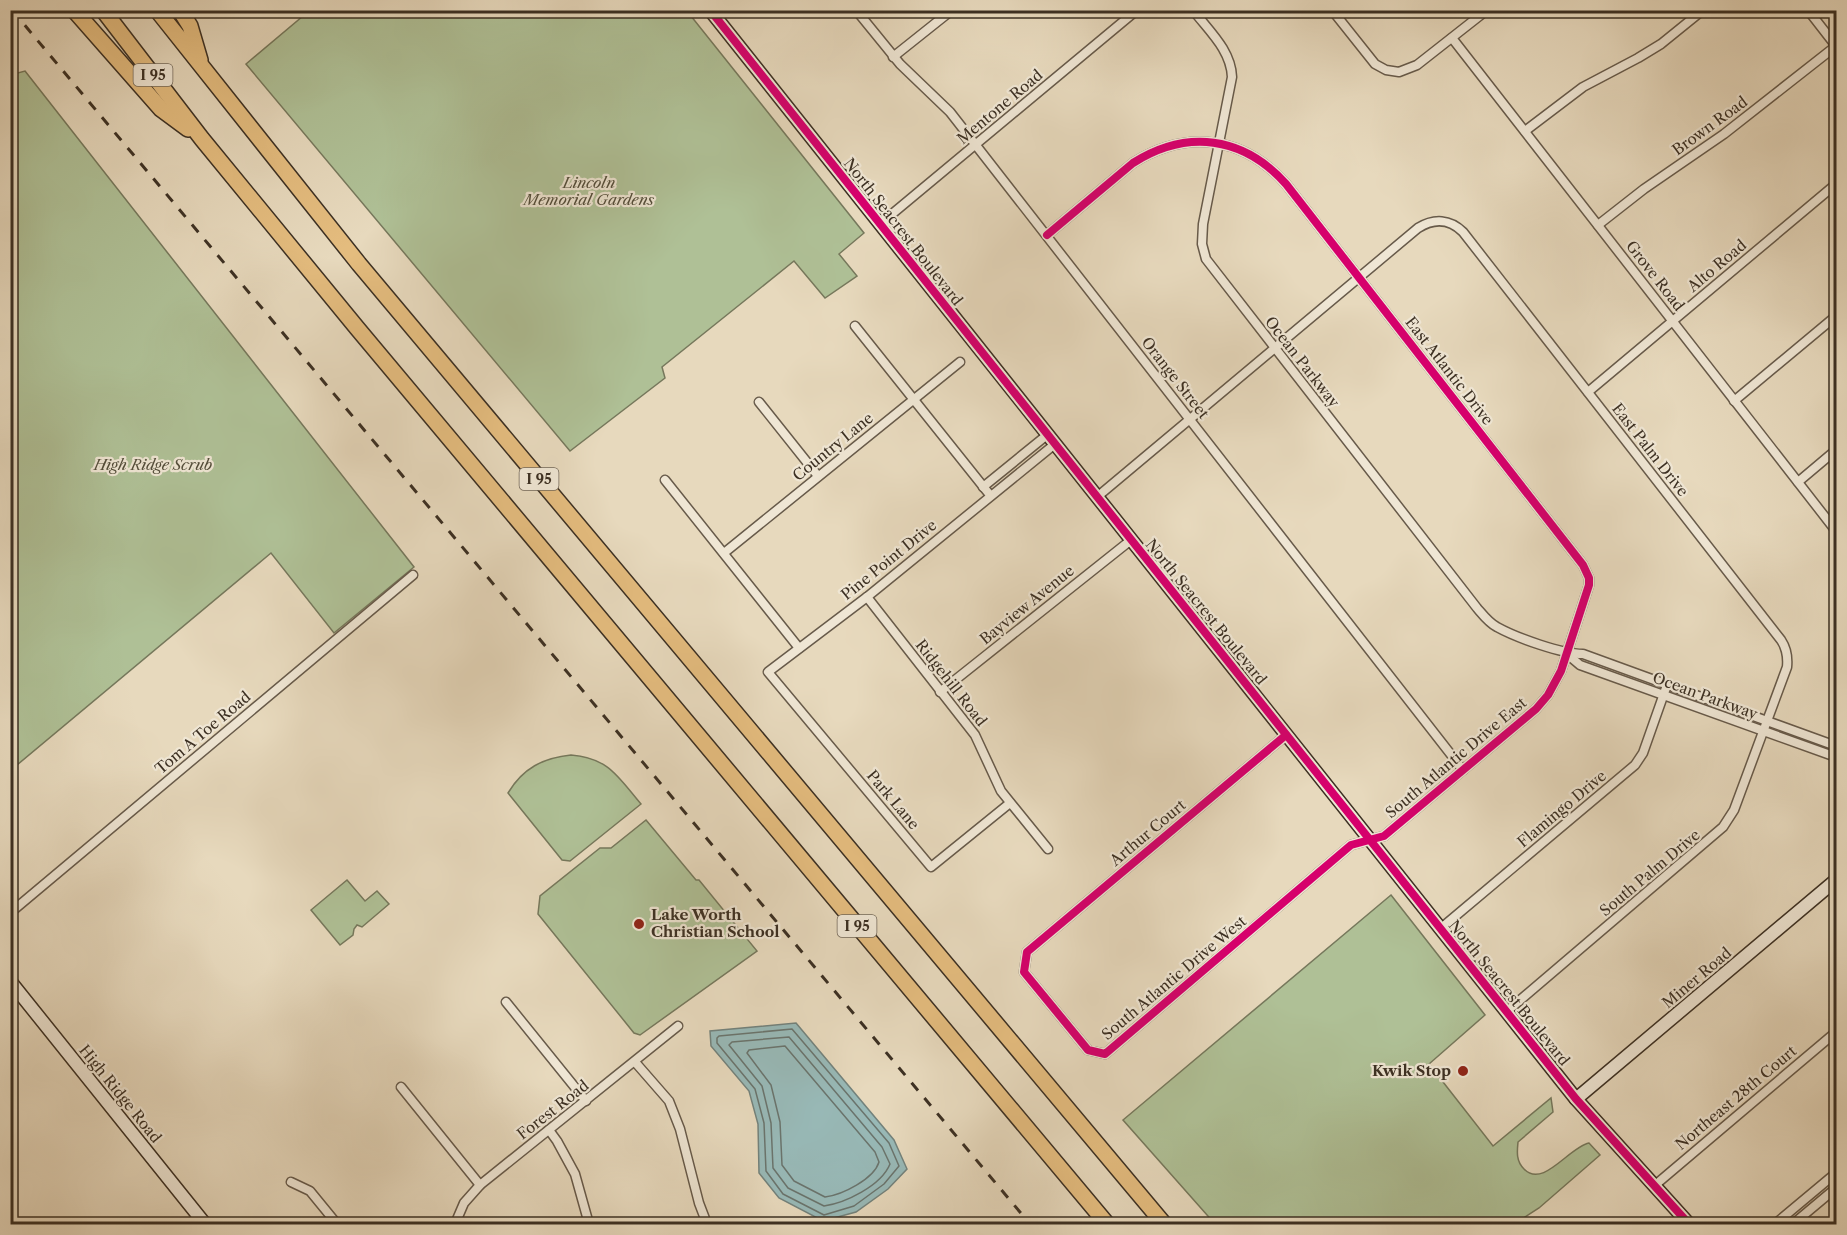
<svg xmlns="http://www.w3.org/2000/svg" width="1847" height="1235" font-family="'Libre Caslon Text',serif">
	<rect width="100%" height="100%" fill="#e7d9bd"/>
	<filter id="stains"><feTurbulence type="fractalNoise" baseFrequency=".00333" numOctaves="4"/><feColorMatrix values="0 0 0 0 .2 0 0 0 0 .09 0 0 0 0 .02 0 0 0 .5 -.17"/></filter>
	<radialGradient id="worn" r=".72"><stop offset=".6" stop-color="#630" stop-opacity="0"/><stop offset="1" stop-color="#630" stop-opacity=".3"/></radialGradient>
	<!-- green -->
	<g fill="#afc096" stroke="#76785c" stroke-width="1.5">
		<path d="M309,11H687L864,233L839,254L857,276L825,298L794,261L662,367L665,378L570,451L246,64Z"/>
		<path d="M25,71L414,567L334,633L271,553L11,770L10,75Z"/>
		<path d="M571,755C609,758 618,777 641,804L570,861L562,860L508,793C523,768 543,758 571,755Z"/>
		<path d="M646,820L696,880H699L757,951L640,1035L634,1033L538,914L540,896L600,848H611Z"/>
		<path d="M347,880L365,901L377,891L389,904L362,927L357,925L354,929L353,935L340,945L311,910Z"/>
		<path d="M1391,895L1485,1015L1429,1064L1493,1146L1551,1098L1553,1112L1518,1142C1517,1152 1516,1161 1524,1169C1543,1189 1569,1147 1589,1143L1600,1155L1539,1208L1514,1224H1215L1123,1120Z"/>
	</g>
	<!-- water -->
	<path fill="#98b9b7" stroke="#73827c" stroke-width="1.5" d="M796,1023L894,1140L907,1169L888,1189L856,1212L823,1221L779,1198L759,1173L758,1124L749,1091L711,1046L710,1031Z"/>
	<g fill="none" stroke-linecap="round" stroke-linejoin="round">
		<!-- shore -->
		<g stroke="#6a746d" stroke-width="1.5">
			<path d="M792,1029L889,1143L899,1166L884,1184L854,1206L824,1215L783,1194L766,1171L764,1123L755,1089L717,1043V1038L719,1036Z"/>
			<path d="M789,1037L882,1147L890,1164C881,1186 845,1203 824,1206L788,1188L773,1168L771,1123L762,1086L729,1045L732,1042Z"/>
			<path d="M785,1046L875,1152L879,1162C874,1179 842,1195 825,1197L794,1181L782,1165L780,1122L771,1085L747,1053L749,1050Z"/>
		</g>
		<defs>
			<g id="street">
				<path d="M856,10L900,64L950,112L1463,770"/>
				<path d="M1193,10C1209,31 1231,50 1232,77L1203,224L1202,244L1206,259L1477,608C1483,615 1489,623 1497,627C1517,638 1562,654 1583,654L1836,746"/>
				<path d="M1332,10L1375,64L1386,70L1399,72L1417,65L1487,10"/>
				<path d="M1452,38L1836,531"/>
				<path d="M893,57L952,10"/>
				<path d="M1525,131L1583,87L1638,58L1661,44L1703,10"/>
				<path d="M880,224L1137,10"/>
				<path d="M1598,225L1644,189L1724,134L1836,46L1808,10"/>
				<path d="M1047,235L1133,163C1187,129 1243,136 1286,184L1583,565L1589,578V585L1561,671L1548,695L1536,709L1384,836L1351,845L1105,1054L1088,1050L1024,972L1027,952L1286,735"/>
				<path d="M855,326L990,495"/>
				<path d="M1588,392L1836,184"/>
				<path d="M1734,401L1836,316"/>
				<path d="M759,402L818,476"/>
				<path d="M665,480L799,648"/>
				<path d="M1798,482L1836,450"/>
				<path d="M983,487L1047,435"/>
				<path d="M1097,497L1418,228C1434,218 1450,219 1463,232L1781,640C1787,649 1788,657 1787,667L1734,810L1723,827L1506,1012"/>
				<path d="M724,553L960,362"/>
				<path d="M867,597L975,735L1001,791L1048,849"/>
				<path d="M1567,654L1580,665L1836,757"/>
				<path d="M940,692L1131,540"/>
				<path d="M1010,803L931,867L768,672L867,597L1055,444"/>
				<path d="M10,913L413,575"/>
				<path d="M1440,929L1635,765L1643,753L1667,685"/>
				<path d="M506,1002L586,1101"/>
				<path d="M635,1062L669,1101L680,1129L699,1203L707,1224"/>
				<path d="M401,1087L480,1185"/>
				<path d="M549,1130L557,1141L575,1174L589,1224"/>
				<path d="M291,1182L310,1191L337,1224"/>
				<path d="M1654,1186L1836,1032"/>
				<path d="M455,1224L464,1203L480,1185L678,1026"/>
				<path d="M1775,1224L1836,1173"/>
				<path d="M1793,1224L1836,1188"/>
			</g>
			<g id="secondary">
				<path d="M710,10L1576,1099L1689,1224"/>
				<path d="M10,981L205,1224"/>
				<path d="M1576,1099L1836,880"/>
			</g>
			<g id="highway">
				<path d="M74,10L161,109L188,129"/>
				<path d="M103,10L202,139L357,328L1107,1224"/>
				<path d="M157,10L359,264L1164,1224"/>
				<path d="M180,10L190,26L200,60"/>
			</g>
		</defs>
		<!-- street casing -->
		<use href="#street" stroke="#675a4a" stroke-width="11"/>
		<!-- secondary casing -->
		<use href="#secondary" stroke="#3c3023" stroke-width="15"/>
		<!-- highway casing -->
		<use href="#highway" stroke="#3c3023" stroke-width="18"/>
		<!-- street -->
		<use href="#street" stroke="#efe6d4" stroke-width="8"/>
		<!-- secondary -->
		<use href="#secondary" stroke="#efe6d4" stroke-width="12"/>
		<!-- highway -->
		<use href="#highway" stroke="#e4bc7e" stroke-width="15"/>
		<!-- rail -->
		<path stroke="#3c3023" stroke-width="3" stroke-dasharray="10 10" stroke-linecap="butt" d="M12,10L1030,1224"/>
		<defs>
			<g id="cycleway">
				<path d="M710,10L1576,1099L1689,1224"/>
				<path d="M1047,235L1133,163C1187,129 1243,136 1286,184L1583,565L1589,578V585L1561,671L1548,695L1536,709L1384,836L1351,845L1105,1054L1088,1050L1024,972L1027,952L1286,735"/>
			</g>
		</defs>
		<!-- cycleway casing -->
		<use href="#cycleway" stroke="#efe6d4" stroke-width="11"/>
		<!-- cycleway -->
		<use href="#cycleway" stroke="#d6006c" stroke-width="8"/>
	</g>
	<!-- markers -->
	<g fill="#8f2418" stroke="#efe6d4" stroke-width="2">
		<circle cx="639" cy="924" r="6"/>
		<circle cx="1463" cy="1071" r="6"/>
	</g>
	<g text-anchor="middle" stroke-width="4.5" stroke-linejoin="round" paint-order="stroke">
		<!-- shield labels -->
		<g fill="#efe6d4" stroke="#726758" stroke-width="1.5">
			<rect x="133.5" y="64" width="39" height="22" rx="4.5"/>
			<rect x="519.5" y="468" width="39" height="22" rx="4.5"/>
			<rect x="837.5" y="915" width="39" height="22" rx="4.5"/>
		</g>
		<g font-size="14" font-weight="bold" fill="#3c3023">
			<text x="153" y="80">I 95</text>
			<text x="539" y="484">I 95</text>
			<text x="857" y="931">I 95</text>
		</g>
		<!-- street labels -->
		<g font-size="15" fill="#3c3023" stroke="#efe6d4">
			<text transform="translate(1000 107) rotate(-40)" y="5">Mentone Road</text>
			<text transform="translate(1710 126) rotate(-36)" y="5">Brown Road</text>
			<text transform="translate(903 232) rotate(52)" y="5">North Seacrest Boulevard</text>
			<text transform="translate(1717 266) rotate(-40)" y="5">Alto Road</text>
			<text transform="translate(1655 276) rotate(52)" y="5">Grove Road</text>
			<text transform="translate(1302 362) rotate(52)" y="5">Ocean Parkway</text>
			<text transform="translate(1449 371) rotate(52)" y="5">East Atlantic Drive</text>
			<text transform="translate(1175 378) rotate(52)" y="5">Orange Street</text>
			<text transform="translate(833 447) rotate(-39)" y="5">Country Lane</text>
			<text transform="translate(1650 450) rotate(52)" y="5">East Palm Drive</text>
			<text transform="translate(889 560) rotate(-39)" y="5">Pine Point Drive</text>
			<text transform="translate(1027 605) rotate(-39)" y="5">Bayview Avenue</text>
			<text transform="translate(1206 612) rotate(51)" y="5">North Seacrest Boulevard</text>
			<text transform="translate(951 683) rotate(52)" y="5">Ridgehill Road</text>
			<text transform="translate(1705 696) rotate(20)" y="5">Ocean Parkway</text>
			<text transform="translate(203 733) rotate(-40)" y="5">Tom A Toe Road</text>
			<text transform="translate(1456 758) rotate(-40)" y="5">South Atlantic Drive East</text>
			<text transform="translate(893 800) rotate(50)" y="5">Park Lane</text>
			<text transform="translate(1562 809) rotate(-40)" y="5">Flamingo Drive</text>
			<text transform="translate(1148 833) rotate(-40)" y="5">Arthur Court</text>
			<text transform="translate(1650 873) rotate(-40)" y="5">South Palm Drive</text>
			<text transform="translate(1174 978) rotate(-40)" y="5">South Atlantic Drive West</text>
			<text transform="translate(1697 978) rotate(-40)" y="5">Miner Road</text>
			<text transform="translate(1509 993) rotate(51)" y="5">North Seacrest Boulevard</text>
			<text transform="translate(120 1094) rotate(51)" y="5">High Ridge Road</text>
			<text transform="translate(1736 1098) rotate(-40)" y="5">Northeast 28th Court</text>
			<text transform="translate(553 1110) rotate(-38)" y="5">Forest Road</text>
		</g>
		<!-- park labels -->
		<g font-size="15" font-style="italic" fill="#534d3a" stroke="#efe6d4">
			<text x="589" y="188">Lincoln<tspan x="589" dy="17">Memorial Gardens</tspan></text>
			<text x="153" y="470">High Ridge Scrub</text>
		</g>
		<!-- poi labels -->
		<g font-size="15" font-weight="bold" fill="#3c3023" stroke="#efe6d4" text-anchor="start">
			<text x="651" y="920">Lake Worth<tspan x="651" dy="17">Christian School</tspan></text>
			<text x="1451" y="1076" text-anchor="end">Kwik Stop</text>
		</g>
	</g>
	<!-- margin -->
	<rect width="1847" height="1235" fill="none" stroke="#e7d9bd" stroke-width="36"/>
	<rect x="12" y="12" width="1823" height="1211" fill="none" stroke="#3c3023" stroke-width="3"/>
	<rect x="18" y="18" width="1811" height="1199" fill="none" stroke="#3c3023" stroke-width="1.5"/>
	<rect width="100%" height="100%" filter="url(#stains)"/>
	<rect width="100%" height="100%" fill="url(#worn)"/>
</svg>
